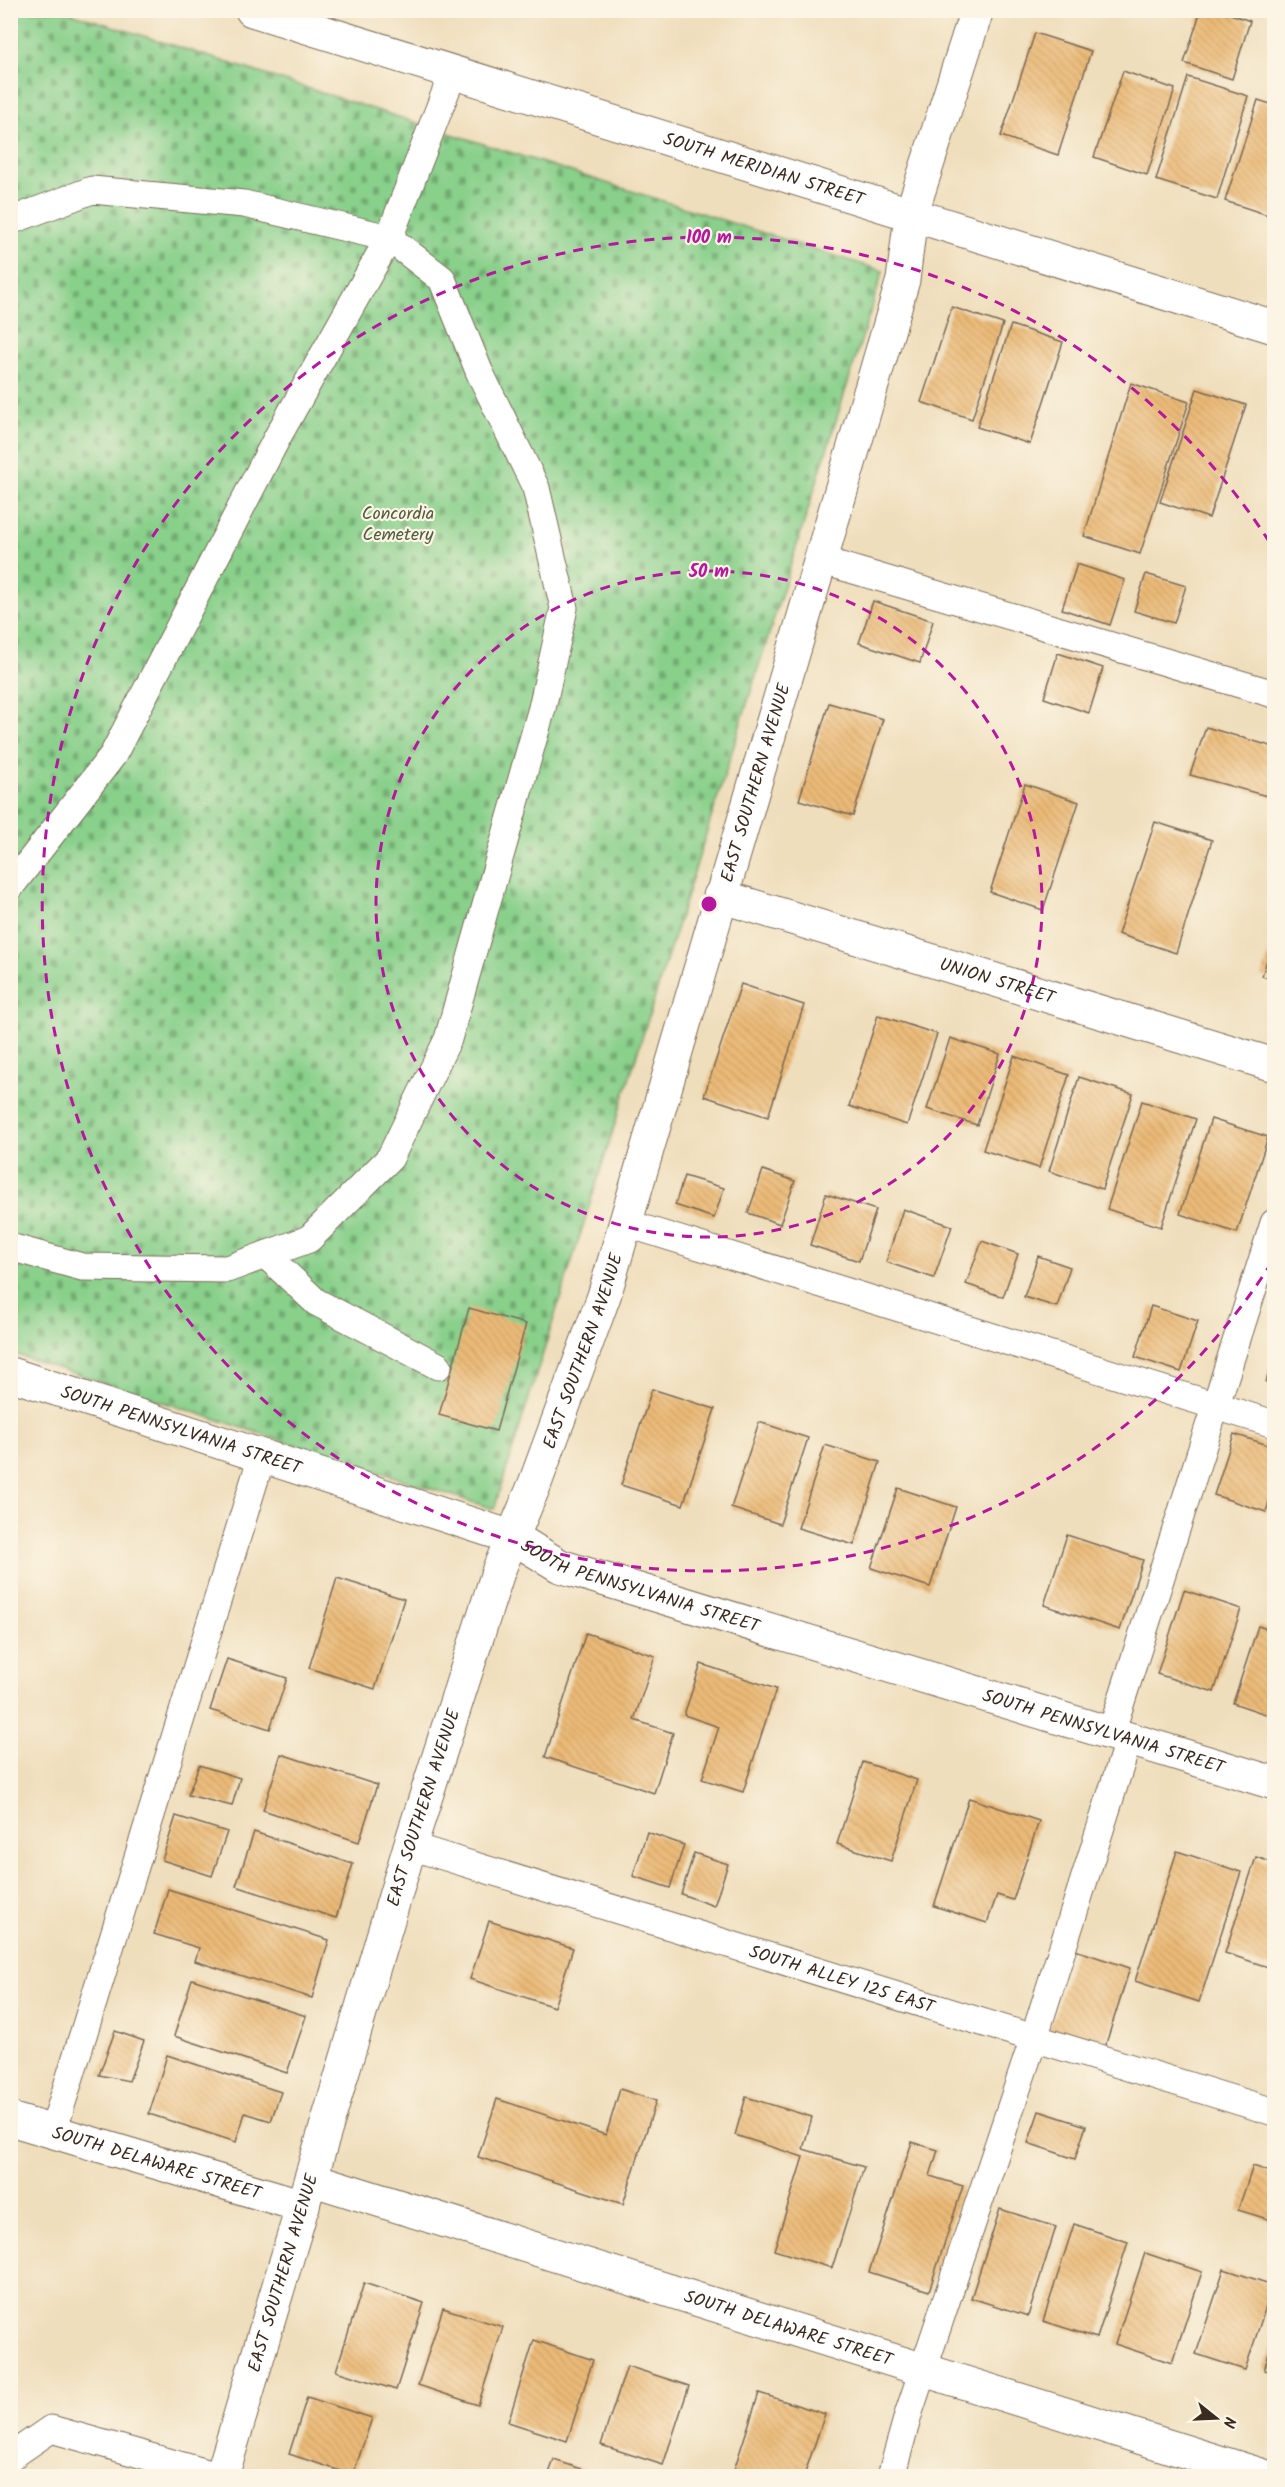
<svg xmlns="http://www.w3.org/2000/svg" width="1285" height="2487" font-family="Kalam,sans-serif">
	<defs>
		<pattern id="cemetery-stones" width="16" height="16" patternUnits="userSpaceOnUse" patternTransform="scale(1.5)"><rect width="16" height="16" fill="#89d08b"/><path d="M2 7V4a2 2 0 0 1 4 0v3zM10 15v-3a2 2 0 0 1 4 0v3z" fill="#71a971"/></pattern>
		<pattern id="building-back-hatch" width="6" height="6" patternUnits="userSpaceOnUse" patternTransform="scale(1.5)"><rect width="6" height="6" fill="#ebba77"/><path d="M-1 5l2 2M0 0l6 6M5-1l2 2" fill="none" stroke="#caa066"/></pattern>
	</defs>
	<rect width="100%" height="100%" fill="#fcf5e5"/>
	<filter id="ink" filterUnits="userSpaceOnUse"><feTurbulence type="fractalNoise" baseFrequency=".0167" numOctaves="2"/><feDisplacementMap in="SourceGraphic" scale="12" xChannelSelector="R" yChannelSelector="G"/><feConvolveMatrix kernelMatrix="1 2 1 2 8 2 1 2 1" color-interpolation-filters="sRGB"/></filter>
	<filter id="wash" filterUnits="userSpaceOnUse"><feTurbulence type="fractalNoise" baseFrequency=".008" numOctaves="4" result="noise"/><feDisplacementMap in="SourceGraphic" scale="24" xChannelSelector="R" yChannelSelector="G"/><feGaussianBlur stdDeviation="1.35" result="paint"/><feColorMatrix in="noise" values="0 0 0 0 0 0 0 0 0 0 0 0 0 0 0 0 0 1.4 0 .05"/><feComposite in="paint" operator="in"/></filter>
	<g filter="url(#wash)">
		<rect width="100%" height="100%" fill="#efdebc"/>
		<!-- cemetery -->
		<path fill="url(#cemetery-stones)" stroke="#627d54" stroke-width="1.5" d="M11,11H65L883,271L494,1509L11,1353Z"/>
		<g id="blocks">
			<!-- building -->
			<g fill="url(#building-back-hatch)">
				<path d="M1201,10H1219L1250,21L1232,79L1184,63Z"/>
				<path d="M1035,33L1091,51L1058,155L1001,136Z"/>
				<path d="M1123,71L1175,89L1147,175L1094,157Z"/>
				<path d="M1188,77L1248,96L1217,199L1156,180Z"/>
				<path d="M1258,100L1274,105V217L1225,201Z"/>
				<path d="M952,307L1003,324L972,419L921,402Z"/>
				<path d="M1011,325L1063,342L1030,444L977,427Z"/>
				<path d="M1131,383L1189,402L1140,554L1084,536Z"/>
				<path d="M1197,389L1246,405L1209,518L1160,502Z"/>
				<path d="M1077,564L1125,580L1110,625L1062,609Z"/>
				<path d="M1146,574L1186,586L1174,623L1134,611Z"/>
				<path d="M873,601L933,621L920,663L859,643Z"/>
				<path d="M1058,653L1103,668L1089,713L1044,698Z"/>
				<path d="M829,703L883,719L853,816L799,800Z"/>
				<path d="M1206,727L1274,747V798L1190,775Z"/>
				<path d="M1025,784L1079,802L1043,910L990,892Z"/>
				<path d="M1155,822L1212,840L1176,953L1118,934Z"/>
				<path d="M1274,938V980L1262,976Z"/>
				<path d="M741,984L804,1005L768,1117L704,1096Z"/>
				<path d="M878,1015L937,1034L907,1125L849,1106Z"/>
				<path d="M950,1038L1000,1054L977,1125L927,1109Z"/>
				<path d="M1014,1056L1069,1075L1039,1168L983,1150Z"/>
				<path d="M1079,1077L1133,1094L1102,1189L1049,1171Z"/>
				<path d="M1142,1101L1196,1119L1161,1227L1107,1209Z"/>
				<path d="M1211,1119L1268,1137L1237,1233L1180,1214Z"/>
				<path d="M763,1170L795,1181L780,1224L748,1213Z"/>
				<path d="M684,1176L724,1188L714,1218L675,1205Z"/>
				<path d="M826,1194L876,1210L859,1261L810,1245Z"/>
				<path d="M903,1209L952,1226L934,1278L886,1262Z"/>
				<path d="M982,1241L1018,1254L1003,1297L966,1284Z"/>
				<path d="M1038,1256L1070,1267L1057,1307L1024,1297Z"/>
				<path d="M1151,1306L1198,1321L1181,1372L1135,1357Z"/>
				<path d="M469,1308L526,1324L496,1431L439,1415Z"/>
				<path d="M1274,1357V1385L1266,1382Z"/>
				<path d="M652,1389L715,1409L683,1505L621,1485Z"/>
				<path d="M759,1422L808,1438L780,1524L731,1508Z"/>
				<path d="M1234,1434L1274,1447V1485L1266,1512L1214,1495Z"/>
				<path d="M825,1445L880,1462L854,1545L798,1528Z"/>
				<path d="M898,1488L956,1507L930,1587L871,1568Z"/>
				<path d="M1067,1535L1143,1560L1120,1630L1044,1605Z"/>
				<path d="M337,1578L404,1599L375,1689L309,1668Z"/>
				<path d="M1184,1590L1241,1609L1214,1692L1157,1674Z"/>
				<path d="M1258,1626L1274,1631V1717L1233,1703Z"/>
				<path d="M586,1633L655,1656L634,1720L673,1733L654,1793L545,1757Z"/>
				<path d="M227,1659L287,1678L270,1729L210,1710Z"/>
				<path d="M701,1664L776,1689L743,1792L702,1779L719,1727L684,1715Z"/>
				<path d="M281,1754L377,1785L359,1842L263,1810Z"/>
				<path d="M863,1762L917,1780L891,1861L837,1844Z"/>
				<path d="M199,1765L240,1778L232,1806L188,1795Z"/>
				<path d="M969,1798L1039,1821L1013,1900L997,1895L987,1923L934,1906Z"/>
				<path d="M176,1816L227,1832L212,1876L162,1860Z"/>
				<path d="M254,1832L353,1864L336,1918L236,1886Z"/>
				<path d="M647,1832L684,1845L670,1888L633,1876Z"/>
				<path d="M1177,1851L1241,1872L1199,2002L1135,1981Z"/>
				<path d="M694,1853L728,1864L714,1906L681,1894Z"/>
				<path d="M1256,1857L1274,1863V1969L1225,1953Z"/>
				<path d="M168,1889L329,1940L312,1998L195,1961L199,1948L154,1934Z"/>
				<path d="M489,1921L573,1948L554,2007L470,1979Z"/>
				<path d="M1075,1950L1130,1968L1103,2053L1048,2035Z"/>
				<path d="M192,1979L306,2016L287,2073L174,2036Z"/>
				<path d="M115,2031L144,2041L129,2081L99,2075Z"/>
				<path d="M167,2055L281,2092L271,2121L245,2113L236,2142L149,2114Z"/>
				<path d="M620,2089L656,2101L623,2204L478,2157L497,2099L606,2135Z"/>
				<path d="M746,2097L812,2117L803,2149L864,2167L832,2268L774,2250L803,2157L735,2135Z"/>
				<path d="M1039,2111L1086,2126L1075,2159L1028,2143Z"/>
				<path d="M912,2142L938,2150L930,2176L963,2186L929,2291L869,2272Z"/>
				<path d="M1253,2166L1274,2173V2221L1238,2210Z"/>
				<path d="M1000,2209L1056,2227L1028,2316L971,2298Z"/>
				<path d="M1074,2224L1128,2242L1097,2338L1043,2321Z"/>
				<path d="M1145,2253L1202,2272L1172,2363L1115,2344Z"/>
				<path d="M1224,2269L1273,2285L1245,2370L1196,2354Z"/>
				<path d="M364,2283L424,2303L396,2390L336,2371Z"/>
				<path d="M443,2308L503,2327L478,2405L418,2385Z"/>
				<path d="M1274,2337V2373L1264,2370Z"/>
				<path d="M534,2340L593,2360L567,2441L508,2422Z"/>
				<path d="M627,2366L689,2386L663,2465L601,2445Z"/>
				<path d="M759,2393L825,2414L804,2476H732Z"/>
				<path d="M307,2397L372,2418L353,2475L289,2454Z"/>
				<path d="M554,2460L585,2470L583,2476H548Z"/>
			</g>
		</g>
	</g>
	<g filter="url(#ink)">
		<use href="#blocks" fill-opacity="0" stroke="#7a6955" stroke-width="1.5"/>
		<g fill="none" stroke-linecap="round" stroke-linejoin="round">
			<defs>
				<g id="service">
					<path d="M10,221L92,190L244,204L389,238L442,279L479,371L536,488L564,608L542,708L448,1039L390,1158L309,1239L227,1269L82,1267L10,1247"/>
					<path d="M820,560L1274,694"/>
					<path d="M10,887L113,755L278,436L389,238L453,73"/>
					<path d="M625,1223L1274,1424"/>
					<path d="M266,1255L316,1302L438,1366"/>
					<path d="M1111,1733L1274,1223"/>
					<path id="s1" d="M410,1846L1274,2112"/>
					<path d="M53,2132L262,1456"/>
					<path d="M10,2457L51,2429L218,2476"/>
					<path d="M891,2476L909,2412L1034,2038L1129,1738"/>
				</g>
				<g id="minor">
					<path d="M911,215L977,10"/>
					<path id="s2" d="M720,896L1274,1065"/>
					<path id="s3" d="M10,1374L514,1538L560,1566L1274,1783"/>
					<path id="s4" d="M10,2119L303,2206"/>
					<path id="s5" d="M311,2179L1264,2476"/>
				</g>
				<g id="tertiary">
					<path id="s6" d="M222,2476L410,1846L499,1569L534,1486L604,1296L903,280L911,215"/>
				</g>
				<g id="secondary">
					<path id="s7" d="M252,10L1274,327"/>
				</g>
			</defs>
			<!-- service casing -->
			<use href="#service" stroke="#7a6955" stroke-width="29"/>
			<!-- minor casing -->
			<use href="#minor" stroke="#7a6955" stroke-width="35"/>
			<!-- tertiary casing -->
			<use href="#tertiary" stroke="#7a6955" stroke-width="35"/>
			<!-- secondary casing -->
			<use href="#secondary" stroke="#7a6955" stroke-width="35"/>
			<!-- service -->
			<use href="#service" stroke="#fff" stroke-width="27"/>
			<!-- minor -->
			<use href="#minor" stroke="#fff" stroke-width="33"/>
			<!-- tertiary -->
			<use href="#tertiary" stroke="#fff" stroke-width="33"/>
			<!-- secondary -->
			<use href="#secondary" stroke="#fff" stroke-width="33"/>
		</g>
	</g>
	<!-- distance rings -->
	<g fill="none" stroke="#b5179e" stroke-width="3" stroke-dasharray="10 8">
		<circle cx="709" cy="904" r="333"/>
		<path d="M1272 1262A667 667 0 1 1 1272 546"/>
	</g>
	<g text-anchor="middle" stroke-width="4.5" stroke-linejoin="round" paint-order="stroke">
		<!-- street labels -->
		<g font-size="18" fill="#3b2a1e" stroke="#fcf5e5">
			<text dy="6" stroke="none"><textPath href="#s7" startOffset="536">SOUTH MERIDIAN STREET</textPath></text>
			<text dy="6" stroke="none"><textPath href="#s6" startOffset="1776">EAST SOUTHERN AVENUE</textPath></text>
			<text dy="6" stroke="none"><textPath href="#s2" startOffset="290">UNION STREET</textPath></text>
			<text dy="6" stroke="none"><textPath href="#s6" startOffset="1182">EAST SOUTHERN AVENUE</textPath></text>
			<text dy="6" stroke="none"><textPath href="#s3" startOffset="180">SOUTH PENNSYLVANIA STREET</textPath></text>
			<text dy="6" stroke="none"><textPath href="#s3" startOffset="666">SOUTH PENNSYLVANIA STREET</textPath></text>
			<text dy="6" stroke="none"><textPath href="#s3" startOffset="1152">SOUTH PENNSYLVANIA STREET</textPath></text>
			<text dy="6" stroke="none"><textPath href="#s6" startOffset="698">EAST SOUTHERN AVENUE</textPath></text>
			<text dy="6" stroke="none"><textPath href="#s1" startOffset="452">SOUTH ALLEY 125 EAST</textPath></text>
			<text dy="6" stroke="none"><textPath href="#s4" startOffset="153">SOUTH DELAWARE STREET</textPath></text>
			<text dy="6" stroke="none"><textPath href="#s6" startOffset="212">EAST SOUTHERN AVENUE</textPath></text>
			<text dy="6" stroke="none"><textPath href="#s5" startOffset="500">SOUTH DELAWARE STREET</textPath></text>
		</g>
		<!-- park labels -->
		<g font-size="18" fill="#525c3f" stroke="#fcf5e5">
			<text x="398" y="519">Concordia<tspan x="398" dy="21">Cemetery</tspan></text>
		</g>
	</g>
	<circle cx="709" cy="904" r="9" fill="#b5179e" stroke="#fcf5e5" stroke-width="3"/>
	<g font-size="18" text-anchor="middle" font-weight="bold" fill="#b5179e" stroke="#fcf5e5" stroke-width="4.5" stroke-linejoin="round" paint-order="stroke">
		<text x="709" y="243">100 m</text>
		<text x="709" y="577">50 m</text>
	</g>
	<!-- margin -->
	<rect width="1285" height="2487" fill="none" stroke="#fcf5e5" stroke-width="36"/>
	<!-- north arrow -->
	<g transform="translate(1216 2418) rotate(108)" stroke="#fcf5e5" stroke-width="4.5" paint-order="stroke">
	<path d="M0-4.5L10 22L0 15L-10 22Z" fill="#3b2a1e"/>
	<text y="-9" font-size="16" font-weight="bold" text-anchor="middle" fill="#3b2a1e">N</text>
	</g>
</svg>
